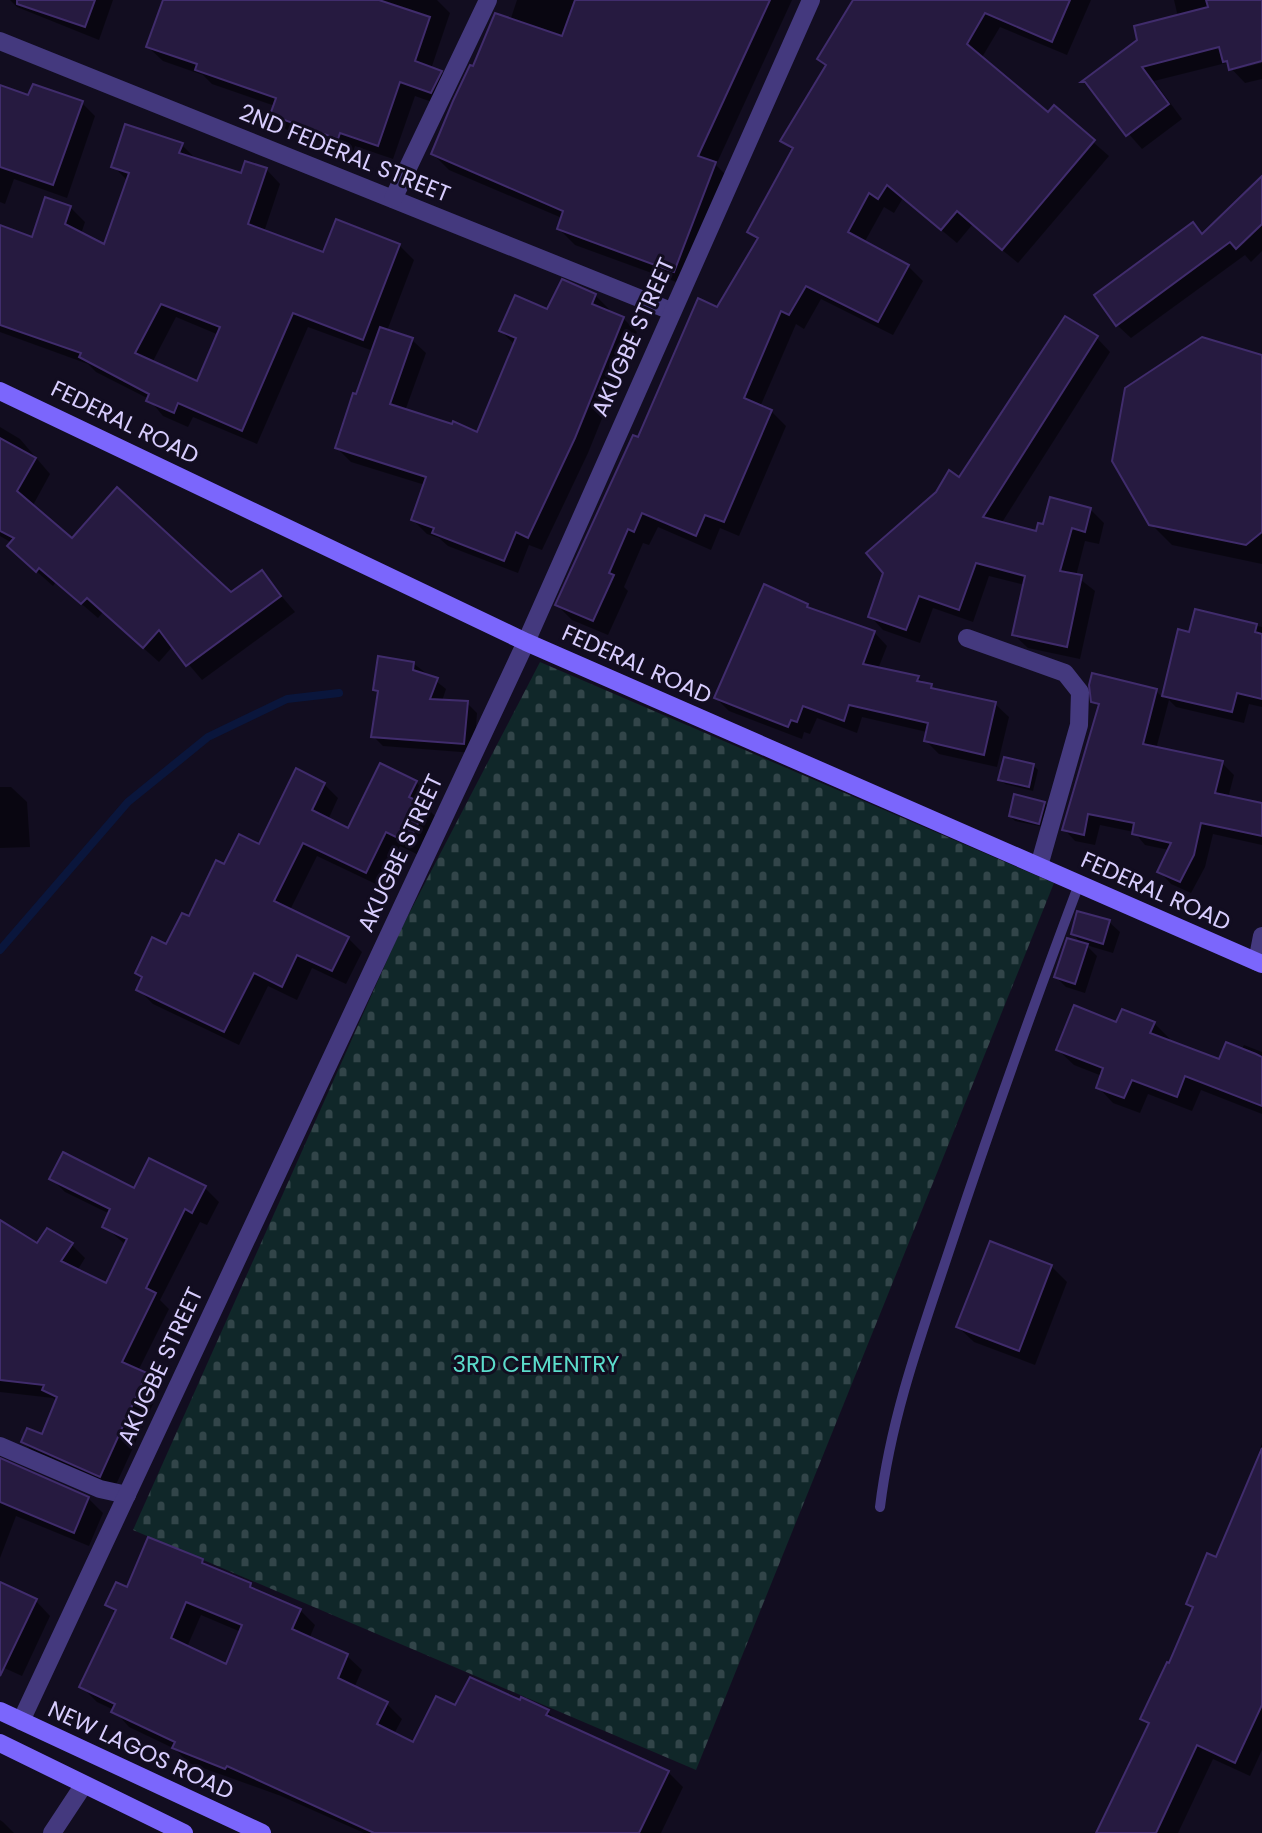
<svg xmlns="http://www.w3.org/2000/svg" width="1262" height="1833" font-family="Poppins,sans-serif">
	<defs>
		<pattern id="cemetery-stones" width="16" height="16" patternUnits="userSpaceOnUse" patternTransform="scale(1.75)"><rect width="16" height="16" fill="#102729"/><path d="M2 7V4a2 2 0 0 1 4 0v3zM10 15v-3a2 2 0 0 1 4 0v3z" fill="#324549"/></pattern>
	</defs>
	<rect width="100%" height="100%" fill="#120d20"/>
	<!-- cemetery -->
	<path fill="url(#cemetery-stones)" d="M540,662L1054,883L696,1770L133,1530L401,929Z"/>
	<!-- shadow -->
	<g fill="#0007" fill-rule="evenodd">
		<path d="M10,0H113L99,40L17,7Z"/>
		<path d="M164,0H437L450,13L431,69L441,72L455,87L446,107L415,96L393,159L355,146L353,152L287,130L272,115L275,106L212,84L203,75L163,61L148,47Z"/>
		<path d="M517,0H792L716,165L731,180L690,287L575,245L559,229L562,218L449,170L433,154L474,69L510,21Z"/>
		<path d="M870,0H1091L1067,55L1000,27L981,59L1048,115L1054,108L1109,156L1018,263L972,225L957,243L903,198L894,213L884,207L864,243L908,266L923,281L893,335L821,299L804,329L796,324L760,407L771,411L786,426L739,536L720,528L711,550L658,527L649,545L643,543L624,587L628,591L608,635L572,620L557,605L639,439L758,241L749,232L793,151L782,141L827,67L819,59Z"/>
		<path d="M1174,0H1262V59L1234,67V70L1262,63V79L1245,83L1226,63L1154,81L1182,119L1142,149L1084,83L1139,41L1178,17Z"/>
		<path d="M0,87L29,97L82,103L95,116L67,198L14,179L5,204L0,202Z"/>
		<path d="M182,145L197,160L242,175L266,169L280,184L264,232L324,254L399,245L414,260L387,331L412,340L426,353L405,411L478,434L515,345L501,331L595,295L609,309L608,312L624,319L637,332L588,453L542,550L529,545L518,573L448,546L439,538L427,534L413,520L425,485L351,462L337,448L373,351L308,327L257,444L193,417L188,427L163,416L149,399L96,372L88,364L0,332V227L34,239L70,207L85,222L81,234L105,246L128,181L113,166ZM176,317L219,335L198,384L152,363Z"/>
		<path d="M1262,191V251L1251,262L1245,255L1131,338L1117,325L1193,224L1204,235Z"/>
		<path d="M1065,318L1097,338L1110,352L1001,524L1037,534L1044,526L1090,509L1104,523L1099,544L1085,541L1076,576L1095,591L1080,659L1028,648L1014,635L1025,585L989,576L973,622L933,608L920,643L883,630L870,616Z"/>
		<path d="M1262,357V564L1172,545L1151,524Z"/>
		<path d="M0,427L20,439L50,474L32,507L72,541L231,595L261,572L295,612L202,680L173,646L159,662L103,612L98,618L56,582L53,586L25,561L12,543L0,536Z"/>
		<path d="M807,606L812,611L874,632L887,646L878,669L918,678L936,690L995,704L1009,717L997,767L939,754L925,740L927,732L862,717L857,733L817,718L810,734L804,732L802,739L729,711L716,698Z"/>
		<path d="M1196,611L1262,627V707L1249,704L1244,723L1176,707L1169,700L1156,749L1222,763L1234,775L1228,798L1262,805V845L1213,834L1205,867L1191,893L1171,884L1160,872L1169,850L1145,845L1134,832L1100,825L1095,845L1075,841L1064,829L1099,708L1093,701L1156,691L1163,698L1179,631L1191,634Z"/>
		<path d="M413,663L446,689L442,701L467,703L477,713L474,753L383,746L373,736L380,695L375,690Z"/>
		<path d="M1034,766L1038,770L1033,791L1005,784L1000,779Z"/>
		<path d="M416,782L430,796L426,807L440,821L423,857L400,846L380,886L317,856L290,910L348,938L362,952L346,984L312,968L297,1000L268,986L239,1045L153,1004L138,989L143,979L137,972L167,946L225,866L260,846L324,784L338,798L328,820L349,830Z"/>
		<path d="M0,787H11L27,802L30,847L0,848Z"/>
		<path d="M1045,803L1049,808L1044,827L1015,821L1010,816Z"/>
		<path d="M1109,922L1120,932L1113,953L1086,945L1097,956L1085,993L1066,987L1056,977L1083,945L1073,934Z"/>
		<path d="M1154,1023L1170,1039L1169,1042L1220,1061L1241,1050L1244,1045L1262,1052V1114L1201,1090L1192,1111L1148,1094L1140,1113L1113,1103L1098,1087L1102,1076L1074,1065L1058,1050L1117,1024Z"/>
		<path d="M51,1178L135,1190L205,1188L219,1202L207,1225L200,1222L160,1300L169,1309L138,1371L160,1389L114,1489L37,1456L23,1442L43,1436L57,1402L53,1398L0,1392V1222L38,1245L71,1244L85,1258L77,1271L106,1285L126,1245L104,1226L110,1214L65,1192Z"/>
		<path d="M1051,1266L1067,1282L1035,1365L974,1342L958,1327Z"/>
		<path d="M1262,1444V1750L1250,1776L1213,1759L1178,1833H1103L1150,1726L1142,1718L1170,1665L1193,1609L1188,1603L1217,1559Z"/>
		<path d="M0,1460L88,1498L103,1513L89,1546L16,1516L0,1558Z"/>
		<path d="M202,1560L210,1568L250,1584L259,1593L300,1610L315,1625L309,1639L347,1656L362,1670L354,1688L387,1704L402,1719L394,1734L414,1744L456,1708L548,1712L558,1722L668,1772L683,1787L661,1833H364L281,1796L189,1763L175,1749L129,1727L114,1710L97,1702L82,1687L116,1614L107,1604L128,1590ZM201,1615L241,1632L227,1666L187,1647Z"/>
		<path d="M0,1584L36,1601L50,1616L22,1676L0,1666Z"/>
		<path d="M0,1820L3,1822L14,1833H0Z"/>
	</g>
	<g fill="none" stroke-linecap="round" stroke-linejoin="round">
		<!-- stream -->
		<path stroke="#0a163c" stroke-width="8" d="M0,950L128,802L208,737L287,699L339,693"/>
	</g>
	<!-- building -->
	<g fill="#261a40" stroke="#402c6c" stroke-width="2" fill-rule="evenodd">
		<path d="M17,0H95L85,27L17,4Z"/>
		<path d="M163,0H379L430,17L415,61L442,71L431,93L400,82L378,146L340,133L338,139L270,115L276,98L195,70L197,64L146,47Z"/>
		<path d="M575,0H770L698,156L716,162L674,272L557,229L563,211L431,154L453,101L470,65L473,66L495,13L562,36Z"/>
		<path d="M853,0H1070L1052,42L985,13L967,44L1048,112L1054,105L1095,140L1002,250L957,211L941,230L887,185L878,199L869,193L848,232L909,265L878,322L806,286L789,315L781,311L744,398L772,410L724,522L705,515L696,536L642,513L634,532L628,529L609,573L614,575L593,621L555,605L633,435L638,437L698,298L717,307L758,238L747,232L793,148L780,141L826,65L817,59Z"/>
		<path d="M1206,0H1262V61L1229,70L1227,61L1223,62L1219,47L1142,67L1169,104L1126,136L1085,82H1081L1137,40L1134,26L1208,7Z"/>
		<path d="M33,84L83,101L53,185L0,167V85L28,95Z"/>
		<path d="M125,124L183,143L179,153L241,173L245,161L267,168L248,224L323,252L336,219L400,244L363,340L293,313L242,431L178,403L174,413L146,401L149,394L79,357L81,353L0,325V225L32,237L45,197L71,206L65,224L104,244L129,173L111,167ZM161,304L220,327L197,381L135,353Z"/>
		<path d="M1262,176V224L1236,249L1230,242L1116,326L1094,295L1193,222L1202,234Z"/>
		<path d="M562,279L596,294L592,304L624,317L575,438L528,538L516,532L504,561L432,533L434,528L411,520L426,477L335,448L353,393L356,394L380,327L413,338L390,404L452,424L453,421L477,432L516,338L499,331L515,295L547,309Z"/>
		<path d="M1065,316L1098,336L983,517L1036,531L1038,523L1043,524L1050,497L1091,508L1085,532L1072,528L1060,571L1082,575L1067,647L1012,635L1025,576L976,563L959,610L919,596L906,630L868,617L883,573L866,553L936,492L949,470L959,477Z"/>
		<path d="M1202,337L1262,355V532L1246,545L1149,525L1112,461L1125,388Z"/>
		<path d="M0,438L36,458L17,491L72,538L117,487L231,592L262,570L281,596L186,666L159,630L143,648L87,598L81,604L39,568L36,572L7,546L14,538L0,531Z"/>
		<path d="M764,584L808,604L807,607L875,631L863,664L919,676L917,681L932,684L931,688L996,702L984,755L924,741L928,723L849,705L844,721L803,706L797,722L791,720L788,727L714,698Z"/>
		<path d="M1195,609L1257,624L1255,632L1262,634V699L1237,693L1232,712L1162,696L1178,629L1189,632Z"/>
		<path d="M378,656L414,662L413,670L438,678L430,699L468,701L464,744L371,737L378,691L373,690Z"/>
		<path d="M1092,673L1157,689L1143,744L1223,761L1215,793L1262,803V836L1201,823L1194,855L1180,882L1157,872L1171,843L1132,834L1134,823L1088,814L1084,835L1062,830L1099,704L1091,702L1089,685Z"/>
		<path d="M1004,757L1034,764L1029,787L998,780Z"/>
		<path d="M380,763L417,781L409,797L427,806L408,843L386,832L366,873L303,843L274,901L349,937L332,971L297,955L282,987L254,973L224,1032L136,990L142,977L135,973L152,937L166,944L182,913L189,916L216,860L224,864L239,834L259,844L296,768L325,783L312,810L348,828Z"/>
		<path d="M1014,794L1045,802L1039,824L1009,816Z"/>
		<path d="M1077,911L1110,920L1103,944L1071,934Z"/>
		<path d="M1067,938L1088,944L1075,984L1054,977Z"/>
		<path d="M1074,1005L1116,1022L1122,1009L1155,1022L1150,1033L1219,1059L1226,1042L1256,1054L1262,1057V1106L1185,1076L1177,1097L1132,1080L1124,1098L1096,1088L1103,1068L1056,1050Z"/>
		<path d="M63,1152L134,1188L149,1158L206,1186L192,1213L185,1209L146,1288L156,1293L122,1362L147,1373L100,1477L21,1442L27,1428L42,1434L57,1397L42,1390L44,1385L0,1380V1220L37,1243L47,1228L73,1243L61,1261L106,1283L127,1239L102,1227L110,1209L49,1179Z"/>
		<path d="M990,1241L1052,1265L1019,1351L956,1327Z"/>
		<path d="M1262,1448V1705L1235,1763L1197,1745L1156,1833H1096L1149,1723L1140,1719L1167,1662L1169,1663L1193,1607L1186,1604L1207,1553L1216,1557Z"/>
		<path d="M0,1458L89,1497L74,1533L0,1502Z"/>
		<path d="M148,1537L203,1559L202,1563L251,1583L250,1587L301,1609L292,1629L348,1654L338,1678L388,1702L377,1724L413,1742L436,1696L455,1705L470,1677L520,1700L521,1697L549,1710L546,1715L669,1771L639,1833H374L227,1766L225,1769L172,1748L175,1742L111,1712L115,1704L79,1687L116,1610L105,1605L116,1582L127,1587ZM186,1602L242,1625L226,1664L171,1638Z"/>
		<path d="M0,1582L37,1599L0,1676Z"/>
	</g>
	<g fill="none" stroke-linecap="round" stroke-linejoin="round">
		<!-- lane -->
		<path stroke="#44397e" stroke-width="10" d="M880,1507C891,1416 922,1332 951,1245C991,1124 1034,1004 1079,884"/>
		<!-- street -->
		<g stroke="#44397e" stroke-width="18">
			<path d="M0,41L671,311"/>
			<path d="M393,199L488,0"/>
			<path d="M967,638L1065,673L1080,692L1079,725L1039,866"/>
			<path d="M1257,962L1262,936"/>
			<path d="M0,1446L100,1489L127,1495"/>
			<path d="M21,1721L526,642L811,0"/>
			<path d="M52,1833L83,1786"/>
		</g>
		<!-- secondary -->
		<g stroke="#7b66fc" stroke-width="18">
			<path d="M0,391L526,642L1262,964"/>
			<path d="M0,1711L262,1833"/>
			<path d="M0,1743L184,1833"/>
		</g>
	</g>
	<g text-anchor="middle" stroke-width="6" stroke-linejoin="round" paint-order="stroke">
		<!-- street labels -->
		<g font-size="23" fill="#d8cdfe" stroke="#120d20">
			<text transform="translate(345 153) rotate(22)" y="8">2ND FEDERAL STREET</text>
			<text transform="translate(633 337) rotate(-66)" y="8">AKUGBE STREET</text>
			<text transform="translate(125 422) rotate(26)" y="8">FEDERAL ROAD</text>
			<text transform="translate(637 664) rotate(24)" y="8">FEDERAL ROAD</text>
			<text transform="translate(400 853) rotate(-65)" y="8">AKUGBE STREET</text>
			<text transform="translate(1156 891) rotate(24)" y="8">FEDERAL ROAD</text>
			<text transform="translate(160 1366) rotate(-65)" y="8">AKUGBE STREET</text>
			<text transform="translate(141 1750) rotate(25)" y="8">NEW LAGOS ROAD</text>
		</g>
		<!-- park labels -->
		<g font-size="23" fill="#5bdccb" stroke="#120d20">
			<text x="536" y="1372">3RD CEMENTRY</text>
		</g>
	</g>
</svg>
